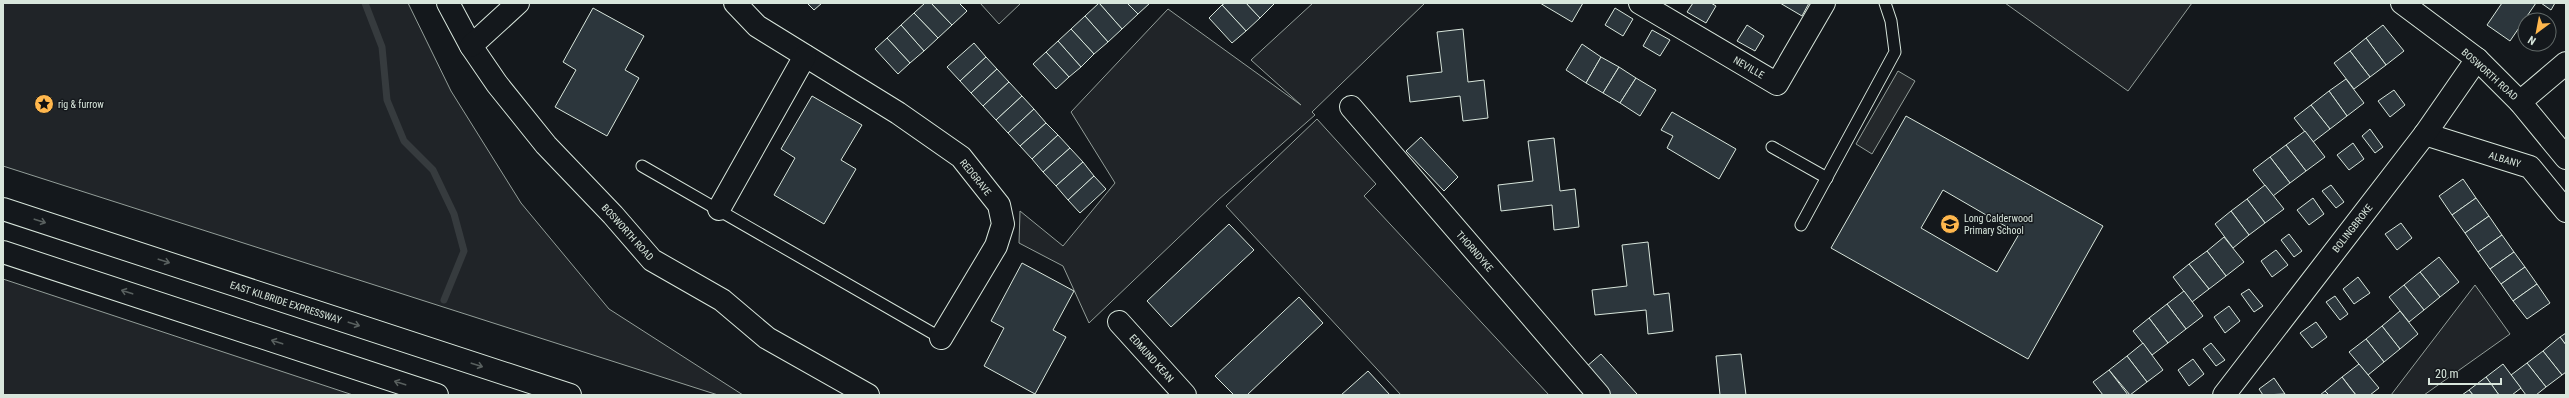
<svg xmlns="http://www.w3.org/2000/svg" width="2569" height="398" font-family="'Roboto Condensed',sans-serif">
	<rect width="100%" height="100%" fill="#14181c"/>
	<!-- green -->
	<g fill="#202428" stroke="#939e99">
		<path d="M3,3H408L451,91L521,203L609,309L743,395H718L3,166Z"/>
		<path d="M980,3H1021L999,24Z"/>
		<path d="M1313,3H1425L1312,112L1315,115L1218,200L1089,323L1063,266L1019,243L1020,211L1063,246L1115,183L1071,112L1168,9L1301,105L1251,60Z"/>
		<path d="M2005,3H2192L2128,91Z"/>
		<path d="M1317,119L1376,184L1364,196L1549,395H1401L1226,206Z"/>
		<path d="M3,279L353,395H3Z"/>
		<path d="M2475,285L2510,334L2424,395H2391Z"/>
	</g>
	<!-- parking -->
	<path fill="#24282b" stroke="#939e99" d="M1898,71L1915,81L1872,154L1856,144Z"/>
	<g fill="none" stroke-linecap="round" stroke-linejoin="round">
		<!-- stream -->
		<path stroke="#363b3e" stroke-width="7" d="M365,3L382,47L387,100L404,141L433,170L454,214L464,251L444,300"/>
	</g>
	<!-- building -->
	<g fill="#2c363c" stroke="#d8e6dc" fill-rule="evenodd">
		<path d="M807,3H822L814,10Z"/>
		<path d="M925,3H931L952,25L938,38L914,13Z"/>
		<path d="M931,3H959L967,11L952,25Z"/>
		<path d="M1099,3H1127L1138,14L1122,29Z"/>
		<path d="M1099,3L1122,29L1108,42L1085,16Z"/>
		<path d="M1127,3H1150L1138,14Z"/>
		<path d="M1225,3H1246L1260,18L1246,31L1222,5Z"/>
		<path d="M1246,3H1275L1260,18Z"/>
		<path d="M1540,3H1583L1572,22Z"/>
		<path d="M1693,3H1711L1716,6L1706,23L1687,12Z"/>
		<path d="M1780,3H1809L1802,16Z"/>
		<path d="M2502,3H2536L2510,41L2487,25Z"/>
		<path d="M2541,3H2555L2551,10Z"/>
		<path d="M1222,5L1246,31L1232,43L1209,18Z"/>
		<path d="M593,8L644,36L625,70L639,78L607,136L555,107L576,70L563,62Z"/>
		<path d="M1615,8L1633,19L1623,36L1605,25Z"/>
		<path d="M914,13L938,38L924,51L901,25Z"/>
		<path d="M1085,16L1108,42L1094,54L1071,29Z"/>
		<path d="M901,25L924,51L910,63L887,38Z"/>
		<path d="M1747,25L1764,36L1755,51L1737,41Z"/>
		<path d="M2383,25L2404,51L2386,65L2366,38Z"/>
		<path d="M1071,29L1094,54L1081,67L1058,41Z"/>
		<path d="M1463,29L1468,82L1484,80L1488,118L1463,121L1460,96L1410,102L1407,76L1442,72L1437,32Z"/>
		<path d="M1652,30L1670,40L1660,56L1643,46Z"/>
		<path d="M887,38L910,63L898,74L875,49Z"/>
		<path d="M2366,38L2386,65L2370,77L2350,51Z"/>
		<path d="M1058,41L1081,67L1069,77L1046,52Z"/>
		<path d="M974,43L986,57L960,81L947,67Z"/>
		<path d="M1582,44L1601,57L1586,83L1566,70Z"/>
		<path d="M2350,51L2370,77L2354,89L2334,63Z"/>
		<path d="M1046,52L1069,77L1056,89L1033,64Z"/>
		<path d="M986,57L997,69L971,93L960,81Z"/>
		<path d="M1601,57L1619,67L1603,93L1586,83Z"/>
		<path d="M1619,67L1636,78L1620,103L1603,93Z"/>
		<path d="M997,69L1009,82L983,106L971,93Z"/>
		<path d="M1636,78L1656,90L1640,116L1620,103Z"/>
		<path d="M2346,79L2364,103L2347,116L2329,91Z"/>
		<path d="M1009,82L1022,96L996,120L983,106Z"/>
		<path d="M2394,90L2405,105L2390,117L2378,101Z"/>
		<path d="M2329,91L2347,116L2330,129L2311,105Z"/>
		<path d="M812,96L862,125L841,160L856,169L824,224L774,195L795,158L781,149Z"/>
		<path d="M1022,96L1034,109L1008,133L996,120Z"/>
		<path d="M2311,105L2330,129L2313,142L2294,118Z"/>
		<path d="M1034,109L1046,123L1020,146L1008,133Z"/>
		<path d="M1672,112L1736,149L1719,179L1667,148L1673,136L1661,130Z"/>
		<path d="M1906,116L2103,226L2028,359L1831,248ZM1943,190L2019,234L1997,272L1921,228Z"/>
		<path d="M1046,123L1058,135L1032,159L1020,146Z"/>
		<path d="M2370,129L2383,147L2375,153L2362,136Z"/>
		<path d="M2305,131L2325,157L2306,171L2286,145Z"/>
		<path d="M1058,135L1070,148L1043,172L1032,159Z"/>
		<path d="M1421,137L1458,177L1444,191L1406,151Z"/>
		<path d="M1554,138L1560,191L1575,189L1579,227L1554,230L1552,205L1501,211L1498,185L1533,181L1528,141Z"/>
		<path d="M2353,143L2364,159L2349,170L2337,155Z"/>
		<path d="M2286,145L2306,171L2290,183L2270,157Z"/>
		<path d="M1070,148L1083,162L1056,186L1043,172Z"/>
		<path d="M2270,157L2290,183L2273,196L2253,170Z"/>
		<path d="M1083,162L1094,176L1068,200L1056,186Z"/>
		<path d="M1094,176L1106,189L1080,213L1068,200Z"/>
		<path d="M2463,179L2476,198L2452,215L2439,196Z"/>
		<path d="M2265,185L2284,209L2265,223L2247,199Z"/>
		<path d="M2331,185L2344,202L2336,208L2322,191Z"/>
		<path d="M2313,198L2324,214L2309,225L2297,210Z"/>
		<path d="M2476,198L2489,216L2465,233L2452,215Z"/>
		<path d="M2247,199L2265,223L2249,235L2231,211Z"/>
		<path d="M2231,211L2249,235L2233,248L2215,224Z"/>
		<path d="M2489,216L2502,235L2478,252L2465,233Z"/>
		<path d="M2401,223L2412,238L2397,250L2385,234Z"/>
		<path d="M1229,224L1254,250L1171,327L1147,301Z"/>
		<path d="M2289,234L2302,251L2294,257L2281,240Z"/>
		<path d="M2502,235L2514,252L2490,269L2478,252Z"/>
		<path d="M2224,237L2244,262L2226,276L2207,251Z"/>
		<path d="M1648,242L1654,295L1669,293L1673,331L1648,334L1646,310L1595,315L1592,290L1627,286L1622,245Z"/>
		<path d="M2276,250L2288,265L2272,277L2261,261Z"/>
		<path d="M2207,251L2226,276L2209,289L2189,264Z"/>
		<path d="M2514,252L2525,267L2501,284L2490,269Z"/>
		<path d="M2439,257L2459,282L2440,297L2420,272Z"/>
		<path d="M1022,263L1074,291L1053,330L1066,337L1035,394L984,366L1004,328L991,321Z"/>
		<path d="M2189,264L2209,289L2192,302L2173,277Z"/>
		<path d="M2525,267L2537,284L2513,301L2501,284Z"/>
		<path d="M2420,272L2440,297L2424,310L2404,285Z"/>
		<path d="M2358,277L2370,293L2354,304L2343,289Z"/>
		<path d="M2537,284L2550,303L2527,319L2513,301Z"/>
		<path d="M2404,285L2424,310L2409,322L2389,297Z"/>
		<path d="M2249,289L2263,306L2254,312L2241,294Z"/>
		<path d="M2184,291L2203,316L2186,329L2167,304Z"/>
		<path d="M2335,296L2348,314L2340,320L2326,302Z"/>
		<path d="M1299,297L1323,323L1247,395H1234L1215,376Z"/>
		<path d="M2167,304L2186,329L2168,343L2149,318Z"/>
		<path d="M2229,306L2240,321L2225,333L2214,317Z"/>
		<path d="M2400,311L2418,334L2400,349L2382,326Z"/>
		<path d="M2149,318L2168,343L2152,355L2133,331Z"/>
		<path d="M2316,322L2327,337L2312,348L2300,333Z"/>
		<path d="M2382,326L2400,349L2384,362L2366,339Z"/>
		<path d="M2566,333V345L2560,337Z"/>
		<path d="M2560,337L2566,345V372L2562,375L2543,351Z"/>
		<path d="M2366,339L2384,362L2368,375L2349,352Z"/>
		<path d="M2143,343L2163,370L2147,382L2127,356Z"/>
		<path d="M2211,343L2225,360L2216,366L2203,349Z"/>
		<path d="M2543,351L2562,375L2546,387L2527,363Z"/>
		<path d="M1601,354L1637,394V395H1611L1586,367Z"/>
		<path d="M1741,354L1746,395H1720L1716,356Z"/>
		<path d="M2127,356L2147,382L2130,395L2109,370Z"/>
		<path d="M2193,359L2204,374L2189,386L2178,370Z"/>
		<path d="M2527,363L2546,387L2536,395H2526L2511,375Z"/>
		<path d="M2359,364L2379,388L2370,395H2356L2342,377Z"/>
		<path d="M2503,364L2521,388L2512,395H2499L2486,377Z"/>
		<path d="M2109,370L2128,395H2103L2093,382Z"/>
		<path d="M1368,371L1390,395H1341Z"/>
		<path d="M2342,377L2351,389L2356,395H2329L2325,391Z"/>
		<path d="M2486,377L2494,388L2499,395H2473L2469,390Z"/>
		<path d="M2274,378L2285,394L2263,395L2259,389Z"/>
		<path d="M2469,390L2473,395H2462Z"/>
		<path d="M2325,391L2329,395H2320Z"/>
	</g>
	<g fill="none" stroke-linecap="round" stroke-linejoin="round">
		<defs>
			<g id="lane">
				<path d="M1772,147L1827,178"/>
				<path d="M642,166L941,338"/>
				<path d="M1801,225L1895,52L1891,21L1885,3"/>
			</g>
			<g id="street">
				<path d="M448,3L471,46L497,84L546,145L613,215L652,260L722,300L767,338L868,395"/>
				<path d="M735,3L757,26L898,113L961,157L999,205L1003,224L996,246L941,338"/>
				<path d="M1640,3L1777,84L1824,3"/>
				<path d="M2402,3L2477,59L2520,102L2566,158"/>
				<path d="M471,46L518,3"/>
				<path d="M2520,102L2566,63"/>
				<path d="M1351,107L1599,395"/>
				<path d="M2425,134L2530,167L2566,211"/>
				<path d="M719,209L805,56"/>
				<path d="M1119,322L1185,395"/>
				<path d="M2224,395L2425,134L2477,59"/>
			</g>
			<g id="highway">
				<path d="M3,209L570,395"/>
				<path d="M3,252L437,395"/>
			</g>
		</defs>
		<!-- lane casing -->
		<use href="#lane" stroke="#d8e6dc" stroke-width="13"/>
		<!-- street casing -->
		<use href="#street" stroke="#d8e6dc" stroke-width="24"/>
		<!-- highway casing -->
		<use href="#highway" stroke="#d8e6dc" stroke-width="24"/>
		<!-- lane -->
		<use href="#lane" stroke="#14181c" stroke-width="11"/>
		<!-- street -->
		<use href="#street" stroke="#14181c" stroke-width="22"/>
		<!-- highway -->
		<use href="#highway" stroke="#14181c" stroke-width="22"/>
	</g>
	<!-- one-way arrows -->
	<defs><path id="oneway-shaft" d="M-6 0H5M1.5-3L5.5 0L1.5 3" fill="none" stroke-width="1.6" stroke-linecap="round" stroke-linejoin="round"/></defs>
	<g stroke="#59605f">
		<use href="#oneway-shaft" transform="translate(40 221) rotate(18)"/>
		<use href="#oneway-shaft" transform="translate(164 261) rotate(18)"/>
		<use href="#oneway-shaft" transform="translate(127 292) rotate(-162)"/>
		<use href="#oneway-shaft" transform="translate(354 324) rotate(18)"/>
		<use href="#oneway-shaft" transform="translate(277 342) rotate(-162)"/>
		<use href="#oneway-shaft" transform="translate(477 365) rotate(18)"/>
		<use href="#oneway-shaft" transform="translate(400 383) rotate(-162)"/>
	</g>
	<!-- icons -->
	<defs>
		<symbol id="sight-disc" viewBox="-11 -11 22 22"><circle r="9.5" fill="#ffb74d" stroke="#14181c"/><path d="M0-6L1.8-2.2L6-1.7L2.9 1.2L3.7 5.4L0 3.3L-3.7 5.4L-2.9 1.2L-6-1.7L-1.8-2.2Z" fill="#111"/></symbol>
		<symbol id="school-disc" viewBox="-11 -11 22 22"><circle r="9.5" fill="#ffb74d" stroke="#14181c"/><path d="M0-5L7-2L0 1L-7-2ZM-4 1L0 2.5L4 1V4Q0 6-4 4Z" fill="#111"/></symbol>
	</defs>
	<g fill-rule="evenodd">
		<use href="#sight-disc" x="33" y="93" width="22" height="22"/>
		<use href="#school-disc" x="1939" y="213" width="22" height="22"/>
	</g>
	<g text-anchor="middle" stroke-width="3" stroke-linejoin="round" paint-order="stroke">
		<!-- street labels -->
		<g font-size="10" fill="#d8e6dc" stroke="#14181c">
			<text transform="translate(1749 67) rotate(30)" y="4">NEVILLE</text>
			<text transform="translate(2490 74) rotate(42)" y="4">BOSWORTH ROAD</text>
			<text transform="translate(2505 159) rotate(17)" y="4">ALBANY</text>
			<text transform="translate(976 177) rotate(51)" y="4">REDGRAVE</text>
			<text transform="translate(2352 228) rotate(-52)" y="4">BOLINGBROKE</text>
			<text transform="translate(628 232) rotate(48)" y="4">BOSWORTH ROAD</text>
			<text transform="translate(1475 251) rotate(49)" y="4">THORNDYKE</text>
			<text transform="translate(286 302) rotate(18)" y="4">EAST KILBRIDE EXPRESSWAY</text>
			<text transform="translate(1152 358) rotate(48)" y="4">EDMUND KEAN</text>
		</g>
		<!-- poi labels -->
		<g font-size="10" fill="#d8e6dc" stroke="#14181c" text-anchor="start">
			<text x="58" y="108">rig &amp; furrow</text>
			<text x="1964" y="222">Long Calderwood<tspan x="1964" dy="12">Primary School</tspan></text>
		</g>
	</g>
	<!-- border -->
	<rect width="2569" height="398" fill="none" stroke="#d8e6dc" stroke-width="8"/>
	<!-- north arrow -->
	<g transform="translate(2537 32) rotate(212)"><circle r="19" fill="#14181c" stroke="#626a69"/>
	<path d="M0-3L7 15L0 10L-7 15Z" fill="#ffb74d"/>
	<text y="-6" font-size="11" font-weight="bold" text-anchor="middle" fill="#d8e6dc">N</text>
	</g>
	<!-- scale -->
	<path d="M2429 378v6h72v-6" fill="none" stroke="#d8e6dc" stroke-width="2"/>
	<text x="2435" y="378" font-size="12" fill="#d8e6dc" stroke="#14181c" stroke-width="3" paint-order="stroke">20 m</text>
</svg>
